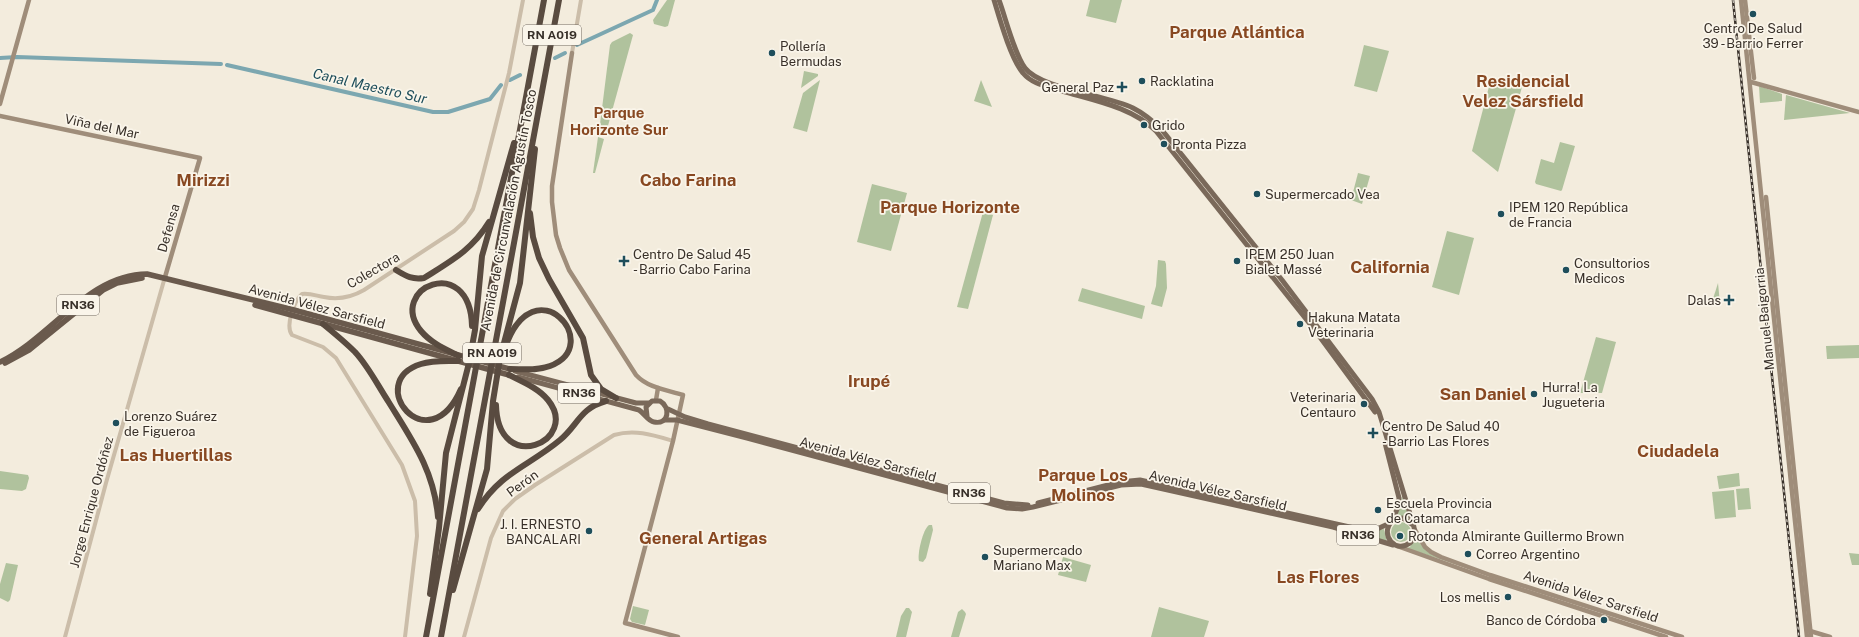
<svg xmlns="http://www.w3.org/2000/svg" width="1859" height="637" font-family="'Public Sans',sans-serif">
	<rect width="100%" height="100%" fill="#f3ecdd"/>
	<!-- green -->
	<g fill="#b0c29d">
		<path d="M667,0H675L668,26L665,27L654,24L653,20Z"/>
		<path d="M1090,0H1122L1116,23L1086,16Z"/>
		<path d="M630,33L633,35L606,133L599,132L610,45L612,42Z"/>
		<path d="M1364,45L1389,51L1377,92L1354,86Z"/>
		<path d="M804,71L818,74V76L801,88Z"/>
		<path d="M1491,79L1524,80L1498,172L1472,151Z"/>
		<path d="M820,80L807,132L793,128L803,93Z"/>
		<path d="M981,80L992,107L974,101Z"/>
		<path d="M1759,86L1782,94V101L1760,103Z"/>
		<path d="M1786,95L1850,113L1784,120Z"/>
		<path d="M598,137L604,139L595,173H593Z"/>
		<path d="M1560,142L1575,146L1562,190L1561,191L1536,184L1535,182L1541,159L1554,163Z"/>
		<path d="M1358,173L1370,176L1362,204L1351,200Z"/>
		<path d="M872,184L907,193L891,251L857,242Z"/>
		<path d="M983,212L993,215L968,309L957,307Z"/>
		<path d="M1447,231L1474,238L1459,295L1432,287Z"/>
		<path d="M1158,260L1165,261L1166,264L1167,288L1162,307L1151,304L1156,286Z"/>
		<path d="M1718,283L1720,304L1712,302Z"/>
		<path d="M1082,288L1145,306L1142,319L1078,301Z"/>
		<path d="M1596,337L1616,342L1602,393H1580Z"/>
		<path d="M1859,345V358L1827,359L1826,346Z"/>
		<path d="M0,471L28,475L29,478L26,489L22,491L0,489Z"/>
		<path d="M1739,473L1740,486L1719,489L1717,476Z"/>
		<path d="M1749,488L1751,509L1738,510L1736,489Z"/>
		<path d="M1734,490L1736,517L1715,519L1712,492Z"/>
		<path d="M1402,496L1409,519L1402,516L1396,517L1400,507Z"/>
		<circle cx="1401" cy="532" r="10"/>
		<path d="M929,525H932L933,530L926,558L923,562L919,561C917,554 923,529 929,525Z"/>
		<path d="M1348,529L1367,533L1384,529L1387,542Z"/>
		<path d="M1415,538L1429,553L1488,575L1406,548L1410,547Z"/>
		<path d="M1849,553L1859,554V565H1852Z"/>
		<path d="M1063,557L1091,565L1086,582L1058,575Z"/>
		<path d="M6,563L18,565L10,600L8,602L0,598V584Z"/>
		<path d="M633,606L649,610L645,625L632,622L630,619Z"/>
		<path d="M1159,607L1209,621L1204,637H1151Z"/>
		<path d="M906,608H909L912,612L906,637H896L901,616Z"/>
		<path d="M962,609L965,612L966,614L959,637H951L958,612Z"/>
	</g>
	<g fill="none" stroke-linecap="round" stroke-linejoin="round">
		<!-- canal -->
		<g stroke="#7ca7b0" stroke-width="4">
			<path d="M577,45L653,10L657,0"/>
			<path d="M0,58L17,57L221,64"/>
			<path d="M555,58L565,53"/>
			<path d="M227,65L433,112H448L490,99L501,85"/>
			<path d="M510,80L520,75"/>
		</g>
		<!-- tertiary -->
		<g stroke="#cbbda9" stroke-width="4">
			<path d="M572,53L581,0"/>
			<path d="M65,637L106,483L165,277"/>
			<path d="M405,637L417,536L415,501L402,465L336,358L323,347L292,335C285,326 294,301 302,294C310,293 317,296 324,297C339,300 352,297 364,290L454,231L464,222L473,209L479,190L509,73L523,0"/>
			<path d="M464,637L491,538L503,511L515,499L535,485L614,435C635,429 653,435 673,441"/>
		</g>
		<!-- secondary -->
		<g stroke="#9f8d7a" stroke-width="4.5">
			<path d="M1741,0L1807,637"/>
			<path d="M1745,0L1754,78"/>
			<path d="M572,53L552,186V202L556,235L560,248L569,270L636,375C648,388 667,390 683,395L673,441L625,623L678,637"/>
			<path d="M1751,82L1859,112"/>
			<path d="M0,104L29,0"/>
			<path d="M0,116L200,158L165,277"/>
			<path d="M1766,197L1811,637"/>
			<path d="M656,400L658,388"/>
			<path d="M1415,530L1425,547L1431,552L1441,557L1490,575L1682,637"/>
			<path d="M1397,546L1489,579L1666,637"/>
			<path d="M1810,631L1830,637"/>
		</g>
		<!-- primary -->
		<g stroke="#7a695a" stroke-width="5">
			<path d="M994,0C1000,20 1011,59 1023,73C1032,84 1046,86 1059,90C1091,100 1131,106 1156,131L1314,329L1375,412"/>
			<path d="M999,0C1006,19 1014,53 1025,68C1041,89 1107,95 1133,108C1145,114 1153,121 1162,130L1282,280L1372,399L1379,412L1410,514C1413,524 1418,533 1411,542C1396,555 1379,535 1392,521L1403,518L1413,525"/>
			<path d="M515,371L636,403H649"/>
			<path d="M518,377L639,410C644,413 648,421 654,422C669,425 671,407 660,401H652L646,407L647,416"/>
			<path d="M668,409L685,417L708,424L1004,503L1028,505"/>
			<path d="M664,420H677L747,438L1007,508L1022,509L1033,507L1121,485L1141,484L1333,527L1393,545"/>
			<path d="M1385,443L1399,498L1398,507L1392,521"/>
			<path d="M1038,503L1120,482L1140,480L1363,530H1375L1390,523"/>
		</g>
		<!-- trunk -->
		<g stroke="#6a5a4d" stroke-width="5.5">
			<path d="M255,305L509,375"/>
			<path d="M0,362C51,338 88,274 147,274L294,310L510,369"/>
			<path d="M5,363L29,350L103,290L117,283L142,278"/>
		</g>
		<!-- motorway -->
		<g stroke="#594b40" stroke-width="6">
			<path d="M530,213L533,237L539,258L549,279L583,338L591,375L601,389L616,398"/>
			<path d="M396,270C406,276 412,280 424,278C451,261 472,250 489,222"/>
			<path d="M323,324C334,333 345,342 355,352C368,366 377,384 388,401C412,440 434,470 438,517"/>
			<path d="M505,348C534,263 606,345 550,366C537,371 523,369 510,369"/>
			<path d="M459,356C445,349 431,343 421,331C386,288 470,252 472,326"/>
			<path d="M458,361C446,361 433,360 421,364C363,382 428,464 461,389"/>
			<path d="M496,405C498,477 581,441 548,400C538,388 523,382 509,375"/>
			<path d="M478,509C501,472 529,466 560,440C578,425 580,408 606,401"/>
			<path d="M453,590L487,469L493,401L500,358L520,283L535,149"/>
			<path d="M430,594L439,528L446,453L469,363L475,330L482,256L514,143"/>
			<path d="M426,637L544,0"/>
			<path d="M441,637L559,0"/>
		</g>
		<defs>
			<path id="rail" d="M1733,0L1799,637"/>
		</defs>
		<!-- rail casing -->
		<use href="#rail" stroke="#383029" stroke-width="2.5"/>
		<!-- rail -->
		<use href="#rail" stroke="#faf5ea" stroke-width="1" stroke-dasharray="3" stroke-linecap="butt"/>
	</g>
	<!-- markers -->
	<g fill="#1e4e5b" stroke="#faf5ea" stroke-width="1.5">
		<circle cx="1753" cy="14" r="4"/>
		<circle cx="772" cy="53" r="4"/>
		<circle cx="1142" cy="81" r="4"/>
		<path d="M1120 81h4v4h4v4h-4v4h-4v-4h-4v-4h4z"/>
		<circle cx="1144" cy="125" r="4"/>
		<circle cx="1164" cy="144" r="4"/>
		<circle cx="1257" cy="194" r="4"/>
		<circle cx="1501" cy="214" r="4"/>
		<path d="M622 255h4v4h4v4h-4v4h-4v-4h-4v-4h4z"/>
		<circle cx="1237" cy="261" r="4"/>
		<circle cx="1566" cy="270" r="4"/>
		<path d="M1727 294h4v4h4v4h-4v4h-4v-4h-4v-4h4z"/>
		<circle cx="1300" cy="324" r="4"/>
		<circle cx="1534" cy="394" r="4"/>
		<circle cx="1364" cy="404" r="4"/>
		<circle cx="116" cy="423" r="4"/>
		<path d="M1371 427h4v4h4v4h-4v4h-4v-4h-4v-4h4z"/>
		<circle cx="1378" cy="510" r="4"/>
		<circle cx="589" cy="531" r="4"/>
		<circle cx="1400" cy="536" r="4"/>
		<circle cx="1468" cy="554" r="4"/>
		<circle cx="985" cy="557" r="4"/>
		<circle cx="1508" cy="597" r="4"/>
		<circle cx="1604" cy="620" r="4"/>
	</g>
	<g text-anchor="middle" stroke-width="3.5" stroke-linejoin="round" paint-order="stroke">
		<!-- shield labels -->
		<g fill="#faf5ea" stroke="#726b63" stroke-width="1">
			<rect x="523" y="25" width="58" height="20" rx="3"/>
			<rect x="57" y="295" width="42" height="20" rx="3"/>
			<rect x="463" y="343" width="58" height="20" rx="3"/>
			<rect x="558" y="383" width="42" height="20" rx="3"/>
			<rect x="948" y="483" width="42" height="20" rx="3"/>
			<rect x="1337" y="525" width="42" height="20" rx="3"/>
		</g>
		<g font-size="12" font-weight="bold" fill="#383029">
			<text x="552" y="39">RN A019</text>
			<text x="78" y="309">RN36</text>
			<text x="492" y="357">RN A019</text>
			<text x="579" y="397">RN36</text>
			<text x="969" y="497">RN36</text>
			<text x="1358" y="539">RN36</text>
		</g>
		<!-- poi labels -->
		<g font-size="13" fill="#383029" stroke="#faf5ea" text-anchor="start">
			<text x="1753" y="33" text-anchor="middle">Centro De Salud<tspan x="1753" dy="15">39 - Barrio Ferrer</tspan></text>
			<text x="780" y="51">Pollería<tspan x="780" dy="15">Bermudas</tspan></text>
			<text x="1150" y="86">Racklatina</text>
			<text x="1114" y="92" text-anchor="end">General Paz</text>
			<text x="1152" y="130">Grido</text>
			<text x="1172" y="149">Pronta Pizza</text>
			<text x="1265" y="199">Supermercado Vea</text>
			<text x="1509" y="212">IPEM 120 República<tspan x="1509" dy="15">de Francia</tspan></text>
			<text x="633" y="259">Centro De Salud 45<tspan x="633" dy="15">- Barrio Cabo Farina</tspan></text>
			<text x="1245" y="259">IPEM 250 Juan<tspan x="1245" dy="15">Bialet Massé</tspan></text>
			<text x="1574" y="268">Consultorios<tspan x="1574" dy="15">Medicos</tspan></text>
			<text x="1721" y="305" text-anchor="end">Dalas</text>
			<text x="1308" y="322">Hakuna Matata<tspan x="1308" dy="15">Veterinaria</tspan></text>
			<text x="1542" y="392">Hurra! La<tspan x="1542" dy="15">Jugueteria</tspan></text>
			<text x="1356" y="402" text-anchor="end">Veterinaria<tspan x="1356" dy="15">Centauro</tspan></text>
			<text x="124" y="421">Lorenzo Suárez<tspan x="124" dy="15">de Figueroa</tspan></text>
			<text x="1382" y="431">Centro De Salud 40<tspan x="1382" dy="15">- Barrio Las Flores</tspan></text>
			<text x="1386" y="508">Escuela Provincia<tspan x="1386" dy="15">de Catamarca</tspan></text>
			<text x="581" y="529" text-anchor="end">J. I. ERNESTO<tspan x="581" dy="15">BANCALARI</tspan></text>
			<text x="1408" y="541">Rotonda Almirante Guillermo Brown</text>
			<text x="993" y="555">Supermercado<tspan x="993" dy="15">Mariano Max</tspan></text>
			<text x="1476" y="559">Correo Argentino</text>
			<text x="1500" y="602" text-anchor="end">Los mellis</text>
			<text x="1596" y="625" text-anchor="end">Banco de Córdoba</text>
		</g>
		<!-- street labels -->
		<g font-size="13" fill="#383029" stroke="#faf5ea">
			<text transform="translate(102 126) rotate(12)" y="5">Viña del Mar</text>
			<text transform="translate(508 210) rotate(-79)" y="5">Avenida de Circunvalación Agustín Tosco</text>
			<text transform="translate(168 228) rotate(-74)" y="5">Defensa</text>
			<text transform="translate(373 270) rotate(-30)" y="5">Colectora</text>
			<text transform="translate(317 306) rotate(15)" y="5">Avenida Vélez Sarsfield</text>
			<text transform="translate(1764 319) rotate(-96)" y="5">Manuel Baigorria</text>
			<text transform="translate(868 459) rotate(15)" y="5">Avenida Vélez Sarsfield</text>
			<text transform="translate(522 483) rotate(-36)" y="5">Perón</text>
			<text transform="translate(1218 490) rotate(13)" y="5">Avenida Vélez Sarsfield</text>
			<text transform="translate(91 502) rotate(-75)" y="5">Jorge Enrique Ordóñez</text>
			<text transform="translate(1591 596) rotate(18)" y="5">Avenida Vélez Sarsfield</text>
		</g>
		<!-- water labels -->
		<g font-size="14" font-style="italic" fill="#1e4e5b" stroke="#faf5ea">
			<text transform="translate(370 86) rotate(13)" y="5">Canal Maestro Sur</text>
		</g>
		<!-- quarter labels -->
		<g font-size="15" font-weight="bold" fill="#884821" stroke="#faf5ea">
			<text x="619" y="118">Parque<tspan x="619" dy="17">Horizonte Sur</tspan></text>
		</g>
		<!-- district labels -->
		<g font-size="17" font-weight="bold" fill="#884821" stroke="#faf5ea">
			<text x="1237" y="38">Parque Atlántica</text>
			<text x="1523" y="87">Residencial<tspan x="1523" dy="20">Velez Sársfield</tspan></text>
			<text x="203" y="186">Mirizzi</text>
			<text x="688" y="186">Cabo Farina</text>
			<text x="950" y="213">Parque Horizonte</text>
			<text x="1390" y="273">California</text>
			<text x="869" y="387">Irupé</text>
			<text x="1483" y="400">San Daniel</text>
			<text x="1678" y="457">Ciudadela</text>
			<text x="176" y="461">Las Huertillas</text>
			<text x="1083" y="481">Parque Los<tspan x="1083" dy="20">Molinos</tspan></text>
			<text x="703" y="544">General Artigas</text>
			<text x="1318" y="583">Las Flores</text>
		</g>
	</g>
</svg>
